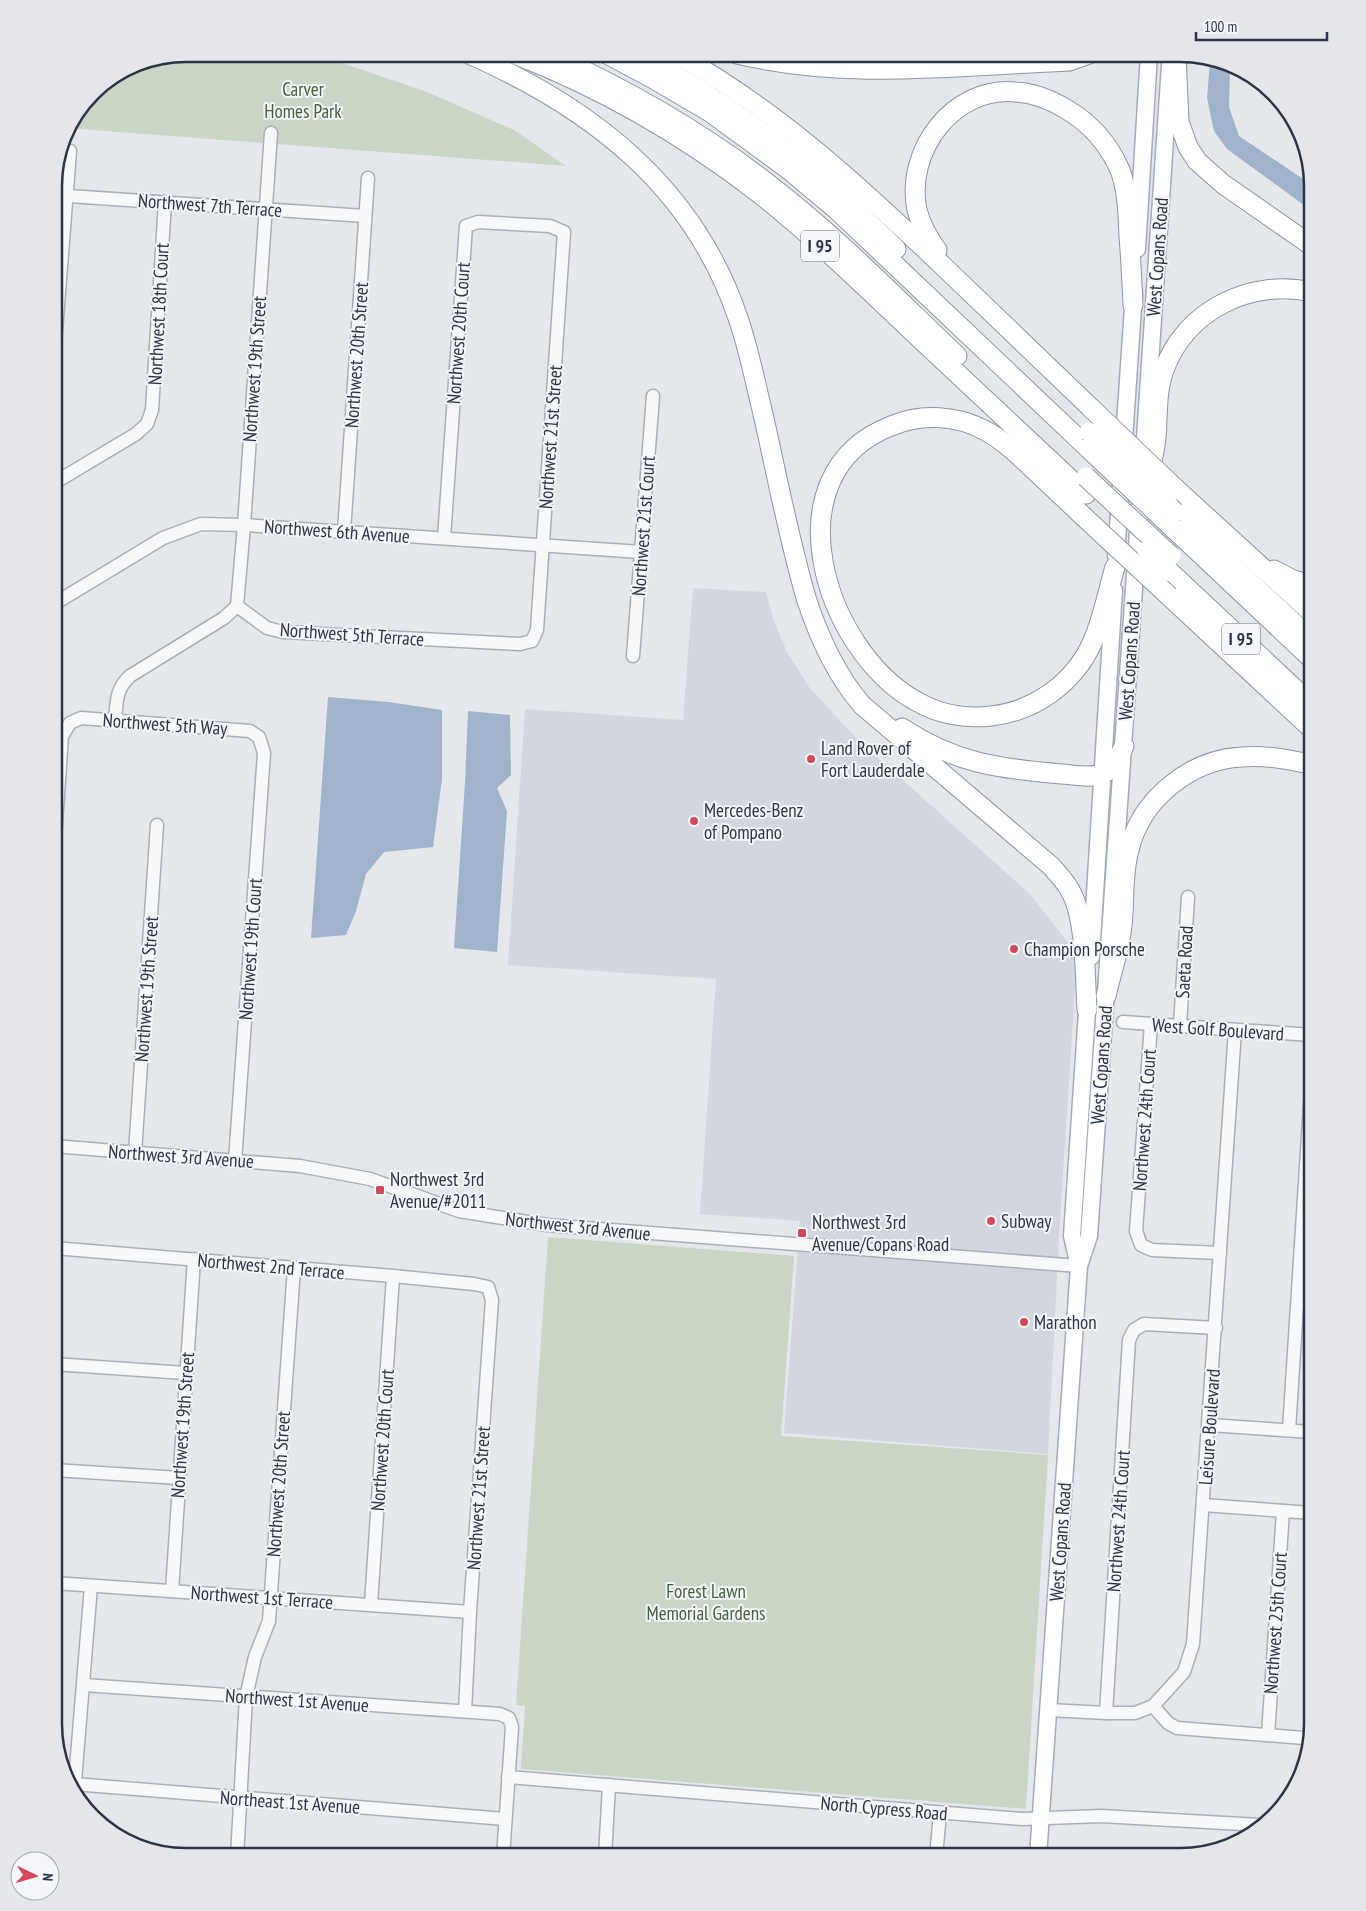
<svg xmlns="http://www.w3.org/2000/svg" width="1366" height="1911" font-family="'PT Sans Narrow',sans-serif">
	<rect width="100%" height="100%" fill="#e4e7ec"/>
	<!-- built -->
	<path fill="#d2d6de" d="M693,588L766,592L774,621L787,652L809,687L857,739L1029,893L1077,954L1059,1238L1048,1454L784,1433L800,1221L700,1214L716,979L508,965L525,709L683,720Z"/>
	<!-- green -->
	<g fill="#c9d6c5">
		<path d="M187,54H308L325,57L427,92L514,130L566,166L67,128L99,87L136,64Z"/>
		<path d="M548,1237L794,1256L781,1436L1048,1455L1026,1809L521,1769L525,1706L516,1705Z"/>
	</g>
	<!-- water -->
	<g fill="#9fb4cc">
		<path d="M1210,61L1230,67L1229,107L1239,136L1312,185V211L1227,149L1214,131L1207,98Z"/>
		<path d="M328,697L389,702L442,710V779L433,847L384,852L366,874L356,911L346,935L311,938Z"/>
		<path d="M468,711L510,715L511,775L497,788L507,811L497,952L454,948L465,782Z"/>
	</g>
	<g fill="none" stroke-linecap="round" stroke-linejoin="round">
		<defs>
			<g id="minor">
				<path d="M54,195L365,216"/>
				<path d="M54,357L70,151"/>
				<path d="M54,483L136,434L147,424L152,410L165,202"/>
				<path d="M344,532L368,178"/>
				<path d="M54,604L163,538L201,524L244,525L641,552"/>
				<path d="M237,606L244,525L271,133"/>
				<path d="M633,656L653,396"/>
				<path d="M115,721C117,702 115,690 130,676L224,618L237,606L267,628L283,632L520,644L532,641L537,630L564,232L550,226L478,222L466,226L444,538"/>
				<path d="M54,854L62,736L70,723L81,718L250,731L259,737L264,753L235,1161"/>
				<path d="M1123,1022L1312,1035"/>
				<path d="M1151,1024L1136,1231L1141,1245L1152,1250L1220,1253"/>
				<path d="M1180,1026L1188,897"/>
				<path d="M54,1146L300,1166L370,1179L459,1211L547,1225L1079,1266"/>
				<path d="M135,1153L157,825"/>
				<path d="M54,1248L393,1276L474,1284L488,1287L492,1300L470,1612L465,1711"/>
				<path d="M54,1364L185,1373"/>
				<path d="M1209,1425L1312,1432"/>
				<path d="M1289,1430L1312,1074"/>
				<path d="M54,1470L179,1478"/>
				<path d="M1203,1505L1312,1513"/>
				<path d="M54,1583L470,1612"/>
				<path d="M172,1591L194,1259"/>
				<path d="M371,1604L393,1276"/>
				<path d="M84,1685L500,1714L509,1718L512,1727L503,1857"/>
				<path d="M1153,1706L1168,1723L1177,1728L1304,1738"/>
				<path d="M1049,1710L1106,1713H1135L1153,1706L1184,1672L1193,1644L1235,1030"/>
				<path d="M1106,1713L1129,1340L1134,1330L1144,1324L1216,1328"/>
				<path d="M1268,1735L1283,1511"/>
				<path d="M508,1777L1022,1819L1101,1816L1260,1825"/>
				<path d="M74,1784L505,1819"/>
				<path d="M74,1793L91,1586"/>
				<path d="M237,1857L246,1697L255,1657L269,1621L294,1268"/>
				<path d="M605,1857L609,1785"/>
				<path d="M936,1857L940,1813"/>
			</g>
			<g id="major">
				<path d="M1137,249L1149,54"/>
				<path d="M1143,468L1170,65"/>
				<path d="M1116,556L1134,293"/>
				<path d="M1091,957L1114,590"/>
				<path d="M1079,1266L1072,1236L1088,997"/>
				<path d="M1038,1857L1079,1266L1089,1236L1139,517"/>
			</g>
			<g id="highway">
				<path d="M469,54C592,108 694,187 738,318C749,349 755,382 763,414C777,476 789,540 807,601C819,637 837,676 862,705L1051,866C1059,875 1067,883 1072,894C1086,922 1085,978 1087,1010"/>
				<path d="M514,54C602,88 685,136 760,194C814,237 864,286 914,333C971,387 1029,440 1086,494"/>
				<path d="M549,54C626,89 700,131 767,183C835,235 895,297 957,356"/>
				<path d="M607,54L652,78L710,112L788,169L837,210L1088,448"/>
				<path d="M637,54C734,104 819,172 896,249"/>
				<path d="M676,54C777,110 860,187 943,266C992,313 1042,361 1091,408"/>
				<path d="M737,54C843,79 944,67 1051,62L1069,61L1089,54"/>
				<path d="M1176,54L1179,122L1188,147L1197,161L1223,184L1312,246"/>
				<path d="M937,250C928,238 921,225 917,210C905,151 953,86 1016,92C1034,93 1051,100 1066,109C1090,123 1109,145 1120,170C1128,192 1128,214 1129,237C1131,260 1132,283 1133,305"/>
				<path d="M1177,490L1312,613"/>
				<path d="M1175,512L1312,640"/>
				<path d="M1140,513C1145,488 1153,463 1156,438C1158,415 1156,392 1164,370C1185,310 1252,278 1312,292"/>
				<path d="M1083,516C1065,499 1047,482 1030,466C1016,453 1003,440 986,431C957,415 921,413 891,426C768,474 825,651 916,701C938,714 965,719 991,716C1036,711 1075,682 1093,641C1103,617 1108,591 1115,567"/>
				<path d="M1173,528L1312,659"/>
				<path d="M1274,570L1293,580L1312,585"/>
				<path d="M1170,572L1312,705"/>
				<path d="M1169,596L1312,729"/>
				<path d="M902,728C954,763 1000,769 1062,774C1075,775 1092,779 1104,773C1115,768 1119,757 1124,746"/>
				<path d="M1106,996C1111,973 1120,949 1122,925C1125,901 1122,874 1129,850C1141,799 1190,760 1241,757C1265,755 1289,759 1312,765"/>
			</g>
		</defs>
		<!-- minor casing -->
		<use href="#minor" stroke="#a9aeb7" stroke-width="15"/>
		<!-- major casing -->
		<use href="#major" stroke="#a3abb8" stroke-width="19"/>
		<!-- highway casing -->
		<use href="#highway" stroke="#8b94a3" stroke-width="21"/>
		<!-- minor -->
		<use href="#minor" stroke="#f7f8fa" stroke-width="12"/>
		<!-- major -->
		<use href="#major" stroke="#fff" stroke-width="16"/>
		<!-- highway -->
		<use href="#highway" stroke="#fff" stroke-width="19"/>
		<defs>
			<g id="highway-bridge">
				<path d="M1091,408L1177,490"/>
				<path d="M1089,432L1175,512"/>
				<path d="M1088,448L1173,528"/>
				<path d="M1086,477L1171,556"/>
				<path d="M1083,516L1169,596"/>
				<path d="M1147,551L1170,572"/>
			</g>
		</defs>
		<!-- highway-bridge casing -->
		<use href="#highway-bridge" stroke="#8b94a3" stroke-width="21" stroke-linecap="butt"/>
		<!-- highway-bridge -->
		<use href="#highway-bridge" stroke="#fff" stroke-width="19"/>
	</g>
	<!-- markers -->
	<g fill="#d1495b" stroke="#f4f6f9" stroke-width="2">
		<circle cx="811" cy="759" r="5"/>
		<circle cx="694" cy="821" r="5"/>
		<circle cx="1014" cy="949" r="5"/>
		<rect x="375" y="1185" width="10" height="10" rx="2.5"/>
		<circle cx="991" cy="1221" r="5"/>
		<rect x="797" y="1228" width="10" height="10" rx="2.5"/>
		<circle cx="1024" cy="1322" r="5"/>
	</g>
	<g text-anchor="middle" stroke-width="4" stroke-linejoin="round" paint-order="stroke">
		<!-- shield labels -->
		<g fill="#f4f6f9" stroke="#676e7b" stroke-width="1">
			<rect x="801" y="230.5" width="38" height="31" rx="4"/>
			<rect x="1222" y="623.5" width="38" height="31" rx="4"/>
		</g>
		<g font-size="18" font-weight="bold" fill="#2b3445">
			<text x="820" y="252">I 95</text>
			<text x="1241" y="645">I 95</text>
		</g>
		<!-- park labels -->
		<g font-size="19" fill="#3f6138" stroke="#f4f6f9">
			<text x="303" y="96">Carver<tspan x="303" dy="22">Homes Park</tspan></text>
			<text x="706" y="1598">Forest Lawn<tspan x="706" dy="22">Memorial Gardens</tspan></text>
		</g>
		<!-- street labels -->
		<g font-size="19" fill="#2b3445" stroke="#f4f6f9">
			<text transform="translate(210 205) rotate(4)" y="7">Northwest 7th Terrace</text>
			<text transform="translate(1157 257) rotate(-86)" y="7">West Copans Road</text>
			<text transform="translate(158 314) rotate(-87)" y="7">Northwest 18th Court</text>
			<text transform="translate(458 333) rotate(-86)" y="7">Northwest 20th Court</text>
			<text transform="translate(356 355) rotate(-86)" y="7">Northwest 20th Street</text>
			<text transform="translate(254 369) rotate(-86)" y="7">Northwest 19th Street</text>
			<text transform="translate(550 437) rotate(-86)" y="7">Northwest 21st Street</text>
			<text transform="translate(643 526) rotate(-86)" y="7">Northwest 21st Court</text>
			<text transform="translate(337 531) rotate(4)" y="7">Northwest 6th Avenue</text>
			<text transform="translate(352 634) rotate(4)" y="7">Northwest 5th Terrace</text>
			<text transform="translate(1129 661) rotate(-86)" y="7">West Copans Road</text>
			<text transform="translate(165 724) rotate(4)" y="7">Northwest 5th Way</text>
			<text transform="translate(250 949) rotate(-86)" y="7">Northwest 19th Court</text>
			<text transform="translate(1184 962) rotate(-87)" y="7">Saeta Road</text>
			<text transform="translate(146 989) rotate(-86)" y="7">Northwest 19th Street</text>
			<text transform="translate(1218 1029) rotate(4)" y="7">West Golf Boulevard</text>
			<text transform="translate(1101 1065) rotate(-86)" y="7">West Copans Road</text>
			<text transform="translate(1144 1120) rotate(-86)" y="7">Northwest 24th Court</text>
			<text transform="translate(181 1156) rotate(4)" y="7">Northwest 3rd Avenue</text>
			<text transform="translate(578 1226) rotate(6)" y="7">Northwest 3rd Avenue</text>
			<text transform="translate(271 1266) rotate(5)" y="7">Northwest 2nd Terrace</text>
			<text transform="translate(182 1425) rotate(-86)" y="7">Northwest 19th Street</text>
			<text transform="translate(1209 1427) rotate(-86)" y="7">Leisure Boulevard</text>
			<text transform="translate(382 1440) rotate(-86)" y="7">Northwest 20th Court</text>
			<text transform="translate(278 1484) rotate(-86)" y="7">Northwest 20th Street</text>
			<text transform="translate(478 1498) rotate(-86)" y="7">Northwest 21st Street</text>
			<text transform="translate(1118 1521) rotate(-86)" y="7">Northwest 24th Court</text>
			<text transform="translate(1060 1542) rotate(-86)" y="7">West Copans Road</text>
			<text transform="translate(262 1597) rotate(4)" y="7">Northwest 1st Terrace</text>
			<text transform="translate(1275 1623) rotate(-86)" y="7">Northwest 25th Court</text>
			<text transform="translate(297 1700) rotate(4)" y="7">Northwest 1st Avenue</text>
			<text transform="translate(290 1802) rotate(4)" y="7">Northeast 1st Avenue</text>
			<text transform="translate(884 1808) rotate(5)" y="7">North Cypress Road</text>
		</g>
		<!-- poi labels -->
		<g font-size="19" fill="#2b3445" stroke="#f4f6f9" text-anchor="start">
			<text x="821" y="755">Land Rover of<tspan x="821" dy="22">Fort Lauderdale</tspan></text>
			<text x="704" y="817">Mercedes-Benz<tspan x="704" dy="22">of Pompano</tspan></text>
			<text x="1024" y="956">Champion Porsche</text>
			<text x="390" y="1186">Northwest 3rd<tspan x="390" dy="22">Avenue/#2011</tspan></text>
			<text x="1001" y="1228">Subway</text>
			<text x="812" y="1229">Northwest 3rd<tspan x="812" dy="22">Avenue/Copans Road</tspan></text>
			<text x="1034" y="1329">Marathon</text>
		</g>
	</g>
	<!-- crop -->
	<path d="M0 0H1366V1911H0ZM186 62H1180A124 124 0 0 1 1304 186V1724A124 124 0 0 1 1180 1848H186A124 124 0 0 1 62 1724V186A124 124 0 0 1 186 62Z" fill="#e4e6eb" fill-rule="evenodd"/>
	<path fill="none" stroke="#2b3445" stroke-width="2.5" d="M186 62H1180A124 124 0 0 1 1304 186V1724A124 124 0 0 1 1180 1848H186A124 124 0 0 1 62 1724V186A124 124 0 0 1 186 62Z"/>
	<!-- north arrow -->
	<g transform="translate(35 1876) rotate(95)"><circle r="24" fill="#f4f6f9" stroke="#a4a8b1"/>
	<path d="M0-4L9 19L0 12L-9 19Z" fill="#d1495b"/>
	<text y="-8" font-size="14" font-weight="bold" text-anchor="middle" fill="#2b3445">N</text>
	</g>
	<!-- scale -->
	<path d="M1196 32v8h131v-8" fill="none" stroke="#2b3445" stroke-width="2.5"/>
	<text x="1204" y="32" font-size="15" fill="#2b3445" stroke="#f4f6f9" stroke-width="4" paint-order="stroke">100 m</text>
</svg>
